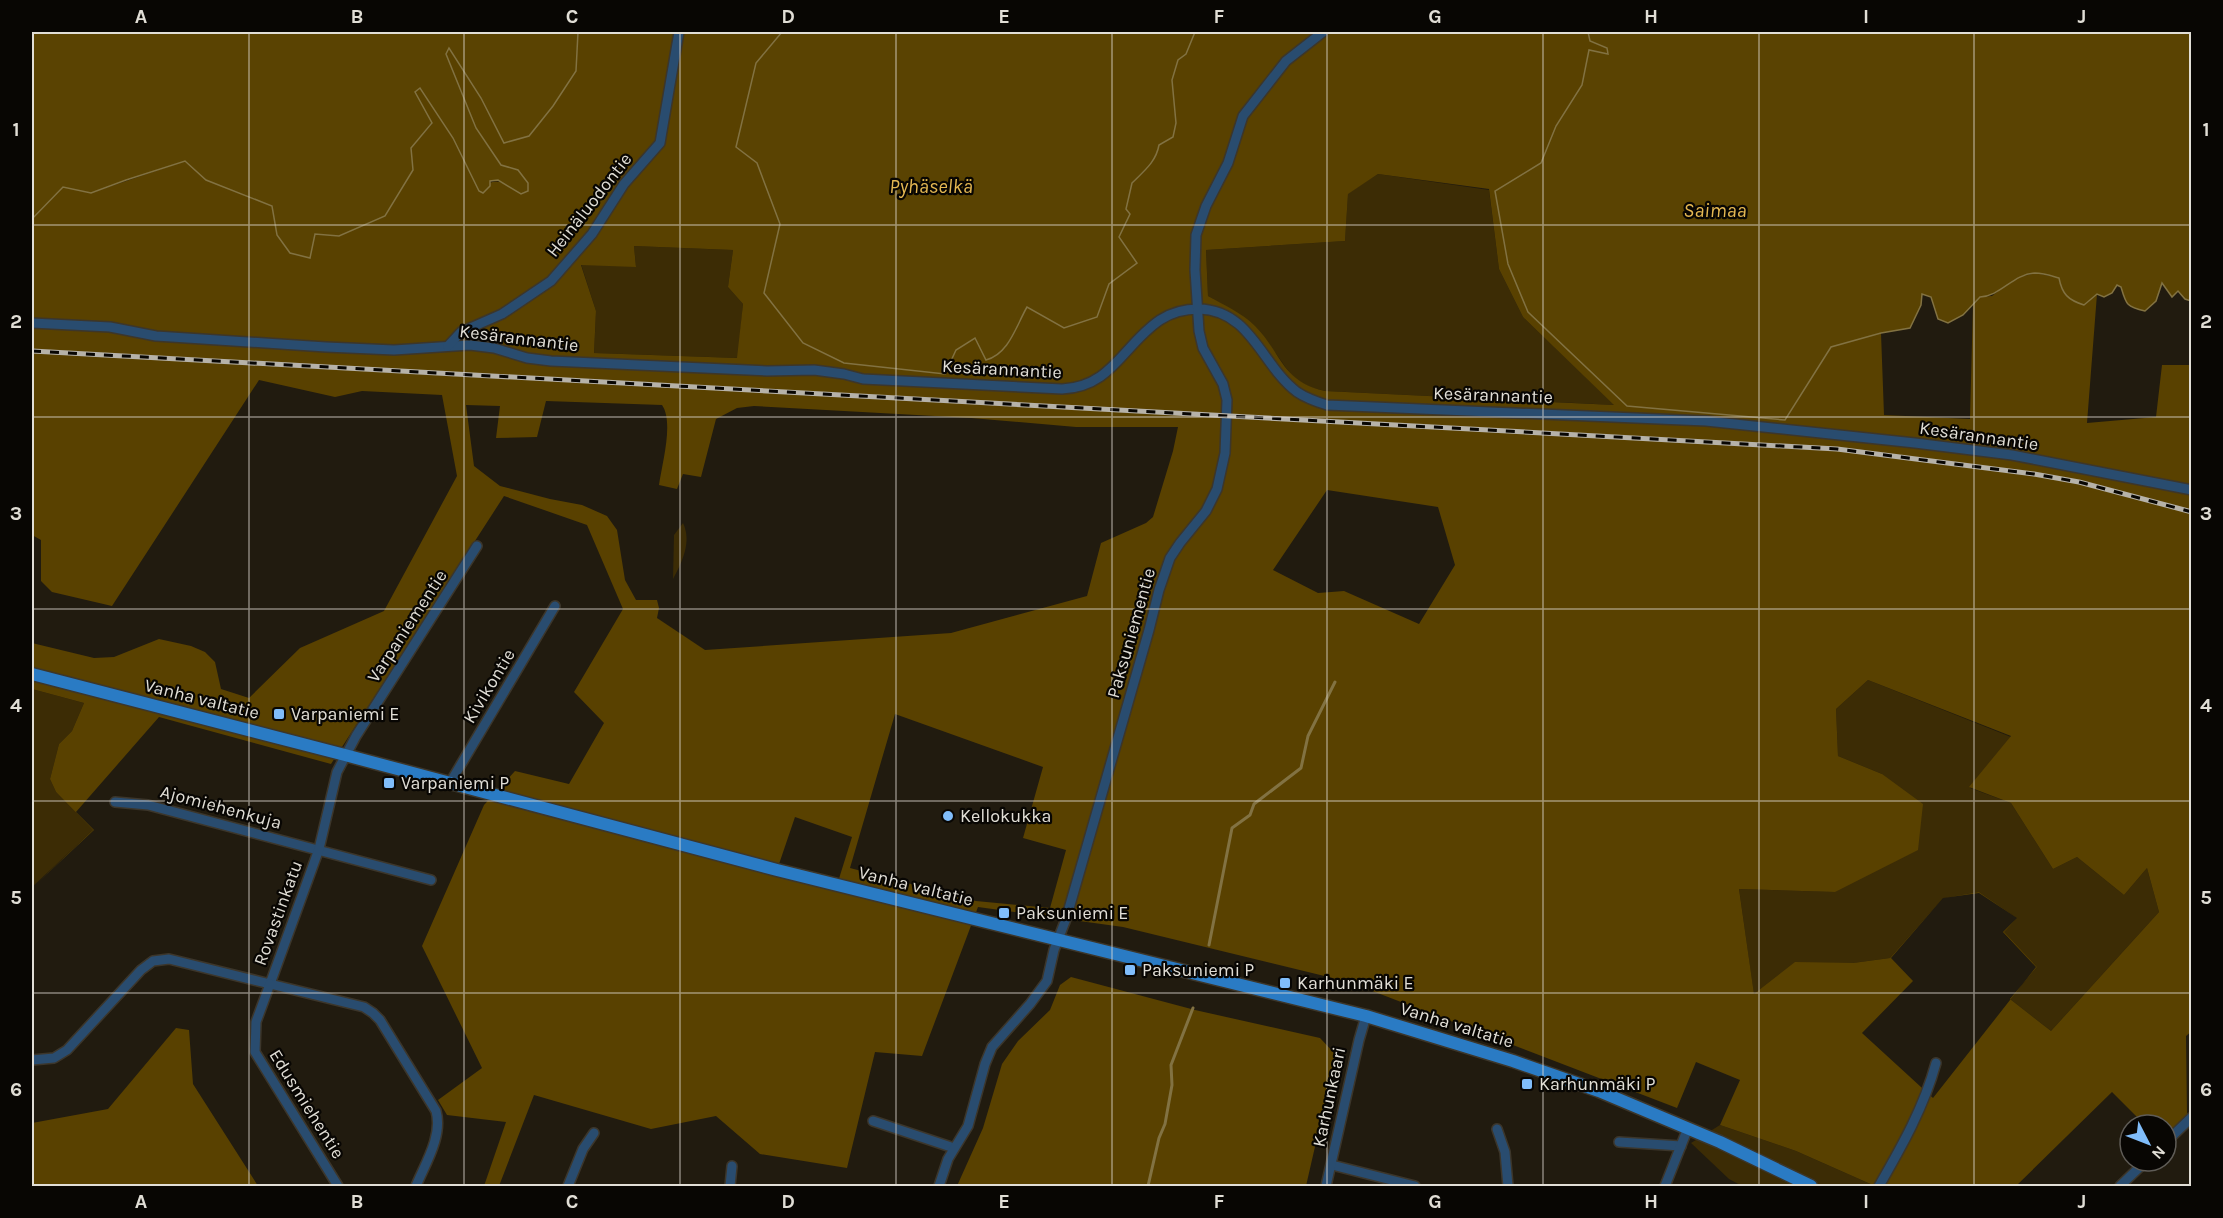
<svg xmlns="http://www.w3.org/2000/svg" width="2223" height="1218" font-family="Karla,sans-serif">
	<rect width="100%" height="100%" fill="#211b0f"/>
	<!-- green -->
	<g fill="#3c2c05">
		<path d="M1378,174L1489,190L1499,269L1523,317L1615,405L1325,391C1287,383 1289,366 1266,342C1247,321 1233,310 1208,296L1206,250L1345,241L1348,193Z"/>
		<path d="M634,246L733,250L728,287L743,304L738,358L594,353L596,311L581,264L636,266Z"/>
		<path d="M683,523C692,542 682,562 673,579L674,535Z"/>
		<path d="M1868,680L2011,737L1970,788L2011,803L2053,869L2077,857L2124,895L2147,868L2159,912L2051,1031L2010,999L2037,967L2003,932L2017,918L1979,892L1943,898L1890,958L1853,963L1754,995L1739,889L1835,892L1882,774L1838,756L1836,709Z"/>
		<path d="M32,689L84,703L72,731L59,744L50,779L56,792L93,830L32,887Z"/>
		<path d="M1720,1125L1796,1151L1875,1186H1742L1729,1179L1691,1143Z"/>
	</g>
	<!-- forest -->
	<g fill="#594100" fill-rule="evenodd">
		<path d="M578,32H782L756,63L757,162L780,224L764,293L956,350L975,338L986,360L1005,348L1027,307L1064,328L1096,317L1109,284L1137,263L1119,237L1127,222L1126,209L1132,183C1144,172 1156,162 1158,145L1165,142L1175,123L1172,80L1178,60L1186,54L1195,32H1588L1590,41L1607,48L1608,54L1589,50L1582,85L1556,126L1541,163L1785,420L1831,347L1881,333L1884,415L1970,419L1973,303L1980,297L1992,296L2015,278L2036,273L2059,278C2061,294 2069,300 2084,305L2097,294L2087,423L2156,417L2162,365H2191L2192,1031L2186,1036L2187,1116L2166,1136V1125H2145L2112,1092L2016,1186H1875L1796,1151L1720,1125L1740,1080L1696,1062L1677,1108L1349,982L1123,927L978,907L922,1056L875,1052L847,1168L760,1154L716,1116L651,1129L534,1095L499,1186H484L506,1122L447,1115L438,1100L482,1068L422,946L484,805L515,771L569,784L604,723L574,692L623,609L587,525L504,496L331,764L159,717L76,812L94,830L32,888L93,830L56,792L50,779L59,744L72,731L84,703L32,689V643L94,658L114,657L159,639L191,646L205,652L215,662L221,689L249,698L300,648L384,611L457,476L442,395L362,391L335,397L259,380L112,606L52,592L41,581V540L32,535V219L63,187L91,193L185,161L206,180L272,206L277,235L290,253L315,234L339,236L385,216L413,170L411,148L432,124L415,92L420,88L453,138L479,191C497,174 502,183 521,194L476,128L446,54L449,47L481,98L504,143L529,136L553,106L576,71ZM1378,174L1489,189L1499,269L1523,317L1614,405L1325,391C1281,381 1282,353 1255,326C1242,313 1224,305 1208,296L1206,250L1345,241L1348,194ZM634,246L733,250L728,287L743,304L737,358L594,353L596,311L581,265L636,267ZM546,401L662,405C674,422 662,464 659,485L677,489L683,474L701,477L716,419L737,408L754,406L971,418L1076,427H1178L1173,451L1153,517L1146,523L1101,543L1087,596L951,633L705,650L657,618L659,608L657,600H636L625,580L617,530L607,516L582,505L550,499L500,486L474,466L466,405L500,406L496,438L537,437ZM1327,490L1438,507L1455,565L1419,624L1344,591L1318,593L1273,570ZM1868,680L2011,736L1969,787L2011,803L2053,869L2077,857L2124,895L2147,868L2159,912L2051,1031L2010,999L2037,967L2004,932L2017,918L1979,892L1943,898L1890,958L1853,963L1795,962L1754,994L1739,889L1835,892L1918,850L1923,804L1882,774L1838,756L1836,709ZM895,714L1043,767L1023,838L1066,850L1050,908L976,901L850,868ZM795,817L852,837L837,885L777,870ZM1979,893L2017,918L2003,932L2036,967L1933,1098L1862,1033L1913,981L1891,958L1943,898Z"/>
		<path d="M1071,977L1195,1010L1320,1038L1336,1055L1306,1186H957L983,1128L1002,1064L1018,1041L1050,1010L1060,985Z"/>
		<path d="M176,1028L189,1030L193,1084L258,1186H32V1123L108,1109Z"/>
	</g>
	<!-- water -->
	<g fill="#5a4302" stroke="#827242" stroke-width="1.5">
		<path d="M32,32H578L576,71L553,106L529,136L504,143L481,98L449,48L446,54L476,128L501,165L518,170L528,183V191L521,194L498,180L490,181V186L483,193L479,191L453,138L420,88L415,92L432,123L411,148L413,170L385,216L339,236L315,234L310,258L290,253L277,235L272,206L206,180L185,161L126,180L91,193L63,187L32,219Z"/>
		<path d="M782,32H1195L1186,54L1178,60L1172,80L1176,123L1173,137L1159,145C1156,162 1144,171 1132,183L1126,209L1130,214L1119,237L1137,263L1109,284L1097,317L1064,328L1027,307C1016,326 1009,354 986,360L975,338L956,350L945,374L844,363L803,343L764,293L780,224L757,163L736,147L756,63Z"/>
		<path d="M1588,32H2191V301L2185,299L2178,291L2172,297L2162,283L2156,301L2145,311C2126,307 2126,304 2121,287L2117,285L2112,293L2104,297L2097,294L2084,305C2068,300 2062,294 2059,278C2052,276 2043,273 2035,273C2013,274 2001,296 1980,297L1963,315L1948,323L1938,319L1931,297L1922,294L1921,305L1910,328L1881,333L1831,347L1785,420L1627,406L1528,312L1508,264L1495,191L1541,163L1556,126L1582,85L1589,50L1608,54L1607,48L1590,41Z"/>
	</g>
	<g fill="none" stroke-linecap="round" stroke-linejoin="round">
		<!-- stream -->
		<g stroke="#827242" stroke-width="3">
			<path d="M1209,945L1232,828L1250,815L1254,804L1301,768L1308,736L1335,682"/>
			<path d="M1148,1186L1159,1138L1165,1124L1172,1085L1171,1065L1193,1008"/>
		</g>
		<defs>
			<g id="minor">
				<path d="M32,323L110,327L156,336L326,347L394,350L470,345L494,348L527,358L551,361L767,371L814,370L844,374L863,379L1062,389C1112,387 1123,345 1160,320C1172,312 1185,309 1199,309C1251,310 1262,366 1297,392C1306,398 1317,402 1327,405L1706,421L1915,443L2012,455L2192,490"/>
				<path d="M448,346L461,332L502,314L551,281L592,234L624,184L660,143L679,32"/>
				<path d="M450,783L555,606"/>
				<path d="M115,802L148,805L431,880"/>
				<path d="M32,1060L54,1058L67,1050L141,970L153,961L169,959L270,984L319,849L337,772L356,736L477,546"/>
				<path d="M873,1121L954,1148"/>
				<path d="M1497,1129L1505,1152L1508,1186"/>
				<path d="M1619,1142L1681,1146"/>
				<path d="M2166,1142L2192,1117"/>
				<path d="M1332,1165L1415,1186"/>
				<path d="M338,1186L255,1052L256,1022L270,984L364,1007L373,1013L380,1020L436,1111C443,1136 425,1164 416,1186"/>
				<path d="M568,1186L583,1149L594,1133"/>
				<path d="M730,1186L732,1166"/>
				<path d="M939,1186L948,1159L968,1126L985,1064L992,1047L1030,1004L1047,981L1054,950L1066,919L1149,630L1159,590L1170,558L1180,543L1206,511L1217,489L1225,453L1227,400L1223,384L1203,348L1199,331L1195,270L1196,235L1206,206L1228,163L1243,116L1286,61L1323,32"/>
				<path d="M1326,1186L1359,1040L1366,1016"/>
				<path d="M1665,1186L1688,1128"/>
				<path d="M1879,1186C1902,1146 1924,1107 1936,1063"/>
				<path d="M2120,1186L2146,1161"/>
			</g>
			<path id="major" d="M32,674L345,755L777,870L1366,1016L1513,1061L1599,1091L1720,1142L1811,1186"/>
		</defs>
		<!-- minor casing -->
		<use href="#minor" stroke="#3c362b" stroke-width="12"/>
		<!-- major casing -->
		<use href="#major" stroke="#3c362b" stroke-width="15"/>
		<!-- minor -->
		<use href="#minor" stroke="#294c6f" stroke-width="9"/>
		<!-- major -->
		<use href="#major" stroke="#2a7bc4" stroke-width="12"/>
		<defs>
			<path id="rail" d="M32,351L1837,449L2034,474L2079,482L2192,512"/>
		</defs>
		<!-- rail casing -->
		<use href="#rail" stroke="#b6b2a9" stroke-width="5"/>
		<!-- rail -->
		<use href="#rail" stroke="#080603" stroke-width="3" stroke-dasharray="9" stroke-linecap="butt"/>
	</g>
	<!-- grid -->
	<path fill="none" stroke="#e1ded6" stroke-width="1.5" stroke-opacity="0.55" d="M249,32V1186M464,32V1186M680,32V1186M896,32V1186M1112,32V1186M1327,32V1186M1543,32V1186M1759,32V1186M1974,32V1186M32,225H2192M32,417H2192M32,609H2192M32,801H2192M32,993H2192"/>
	<!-- markers -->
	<g fill="#80bdfa" stroke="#080603" stroke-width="2">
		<rect x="273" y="708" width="12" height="12" rx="3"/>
		<rect x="383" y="777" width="12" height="12" rx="3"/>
		<circle cx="948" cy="816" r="6"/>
		<rect x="998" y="907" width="12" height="12" rx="3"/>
		<rect x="1124" y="964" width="12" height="12" rx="3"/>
		<rect x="1279" y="977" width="12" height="12" rx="3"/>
		<rect x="1521" y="1078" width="12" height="12" rx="3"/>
	</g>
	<g text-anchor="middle" stroke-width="4.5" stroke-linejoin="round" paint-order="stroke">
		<!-- street labels -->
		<g font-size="18" fill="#e1ded6" stroke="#080603">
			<text transform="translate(589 205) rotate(-52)" y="6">Heinäluodontie</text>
			<text transform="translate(519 338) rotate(7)" y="6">Kesärannantie</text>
			<text transform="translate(1002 369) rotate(3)" y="6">Kesärannantie</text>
			<text transform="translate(1493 395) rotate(2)" y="6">Kesärannantie</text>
			<text transform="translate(1979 436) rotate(8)" y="6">Kesärannantie</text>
			<text transform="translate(407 626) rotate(-57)" y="6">Varpaniementie</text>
			<text transform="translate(1131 633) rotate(-74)" y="6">Paksuniementie</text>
			<text transform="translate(489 686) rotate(-59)" y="6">Kivikontie</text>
			<text transform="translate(202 699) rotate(14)" y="6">Vanha valtatie</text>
			<text transform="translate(221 807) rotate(15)" y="6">Ajomiehenkuja</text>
			<text transform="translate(916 886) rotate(14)" y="6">Vanha valtatie</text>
			<text transform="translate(278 913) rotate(-70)" y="6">Rovastinkatu</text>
			<text transform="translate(1457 1025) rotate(17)" y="6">Vanha valtatie</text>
			<text transform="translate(1329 1097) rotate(-78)" y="6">Karhunkaari</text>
			<text transform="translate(307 1104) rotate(58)" y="6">Edusmiehentie</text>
		</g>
		<!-- poi labels -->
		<g font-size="18" fill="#e1ded6" stroke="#080603" text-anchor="start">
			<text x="291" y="720">Varpaniemi E</text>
			<text x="401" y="789">Varpaniemi P</text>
			<text x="960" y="822">Kellokukka</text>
			<text x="1016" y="919">Paksuniemi E</text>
			<text x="1142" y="976">Paksuniemi P</text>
			<text x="1297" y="989">Karhunmäki E</text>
			<text x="1539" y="1090">Karhunmäki P</text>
		</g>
		<!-- water labels -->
		<g font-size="20" font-style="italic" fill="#e5b852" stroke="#080603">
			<text x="931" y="193">Pyhäselkä</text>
			<text x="1715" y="217">Saimaa</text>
		</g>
	</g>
	<!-- border -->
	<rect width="2223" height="1218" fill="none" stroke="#080603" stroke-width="66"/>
	<!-- north arrow -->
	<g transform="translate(2148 1143) rotate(132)"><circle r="28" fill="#080603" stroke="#5f5c57" stroke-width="1.5"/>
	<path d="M0-4.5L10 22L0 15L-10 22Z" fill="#80bdfa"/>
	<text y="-9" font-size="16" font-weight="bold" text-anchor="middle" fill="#e1ded6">N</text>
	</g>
	<rect x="33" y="33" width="2157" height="1152" fill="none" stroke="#e1ded6" stroke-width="2"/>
	<g font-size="20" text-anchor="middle" font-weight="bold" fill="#e1ded6">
		<text x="141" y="23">A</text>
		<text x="357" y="23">B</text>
		<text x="572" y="23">C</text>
		<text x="788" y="23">D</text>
		<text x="1004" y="23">E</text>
		<text x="1219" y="23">F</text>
		<text x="1435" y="23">G</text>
		<text x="1651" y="23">H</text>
		<text x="1866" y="23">I</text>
		<text x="2082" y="23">J</text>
		<text x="16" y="136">1</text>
		<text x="2206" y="136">1</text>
		<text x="16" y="328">2</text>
		<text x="2206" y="328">2</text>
		<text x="16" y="520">3</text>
		<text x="2206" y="520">3</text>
		<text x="16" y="712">4</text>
		<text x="2206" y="712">4</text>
		<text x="16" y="904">5</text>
		<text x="2206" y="904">5</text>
		<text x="16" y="1096">6</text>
		<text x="2206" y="1096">6</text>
		<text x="141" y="1208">A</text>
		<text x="357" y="1208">B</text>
		<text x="572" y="1208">C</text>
		<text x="788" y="1208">D</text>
		<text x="1004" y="1208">E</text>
		<text x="1219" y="1208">F</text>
		<text x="1435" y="1208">G</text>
		<text x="1651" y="1208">H</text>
		<text x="1866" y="1208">I</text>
		<text x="2082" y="1208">J</text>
	</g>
</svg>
